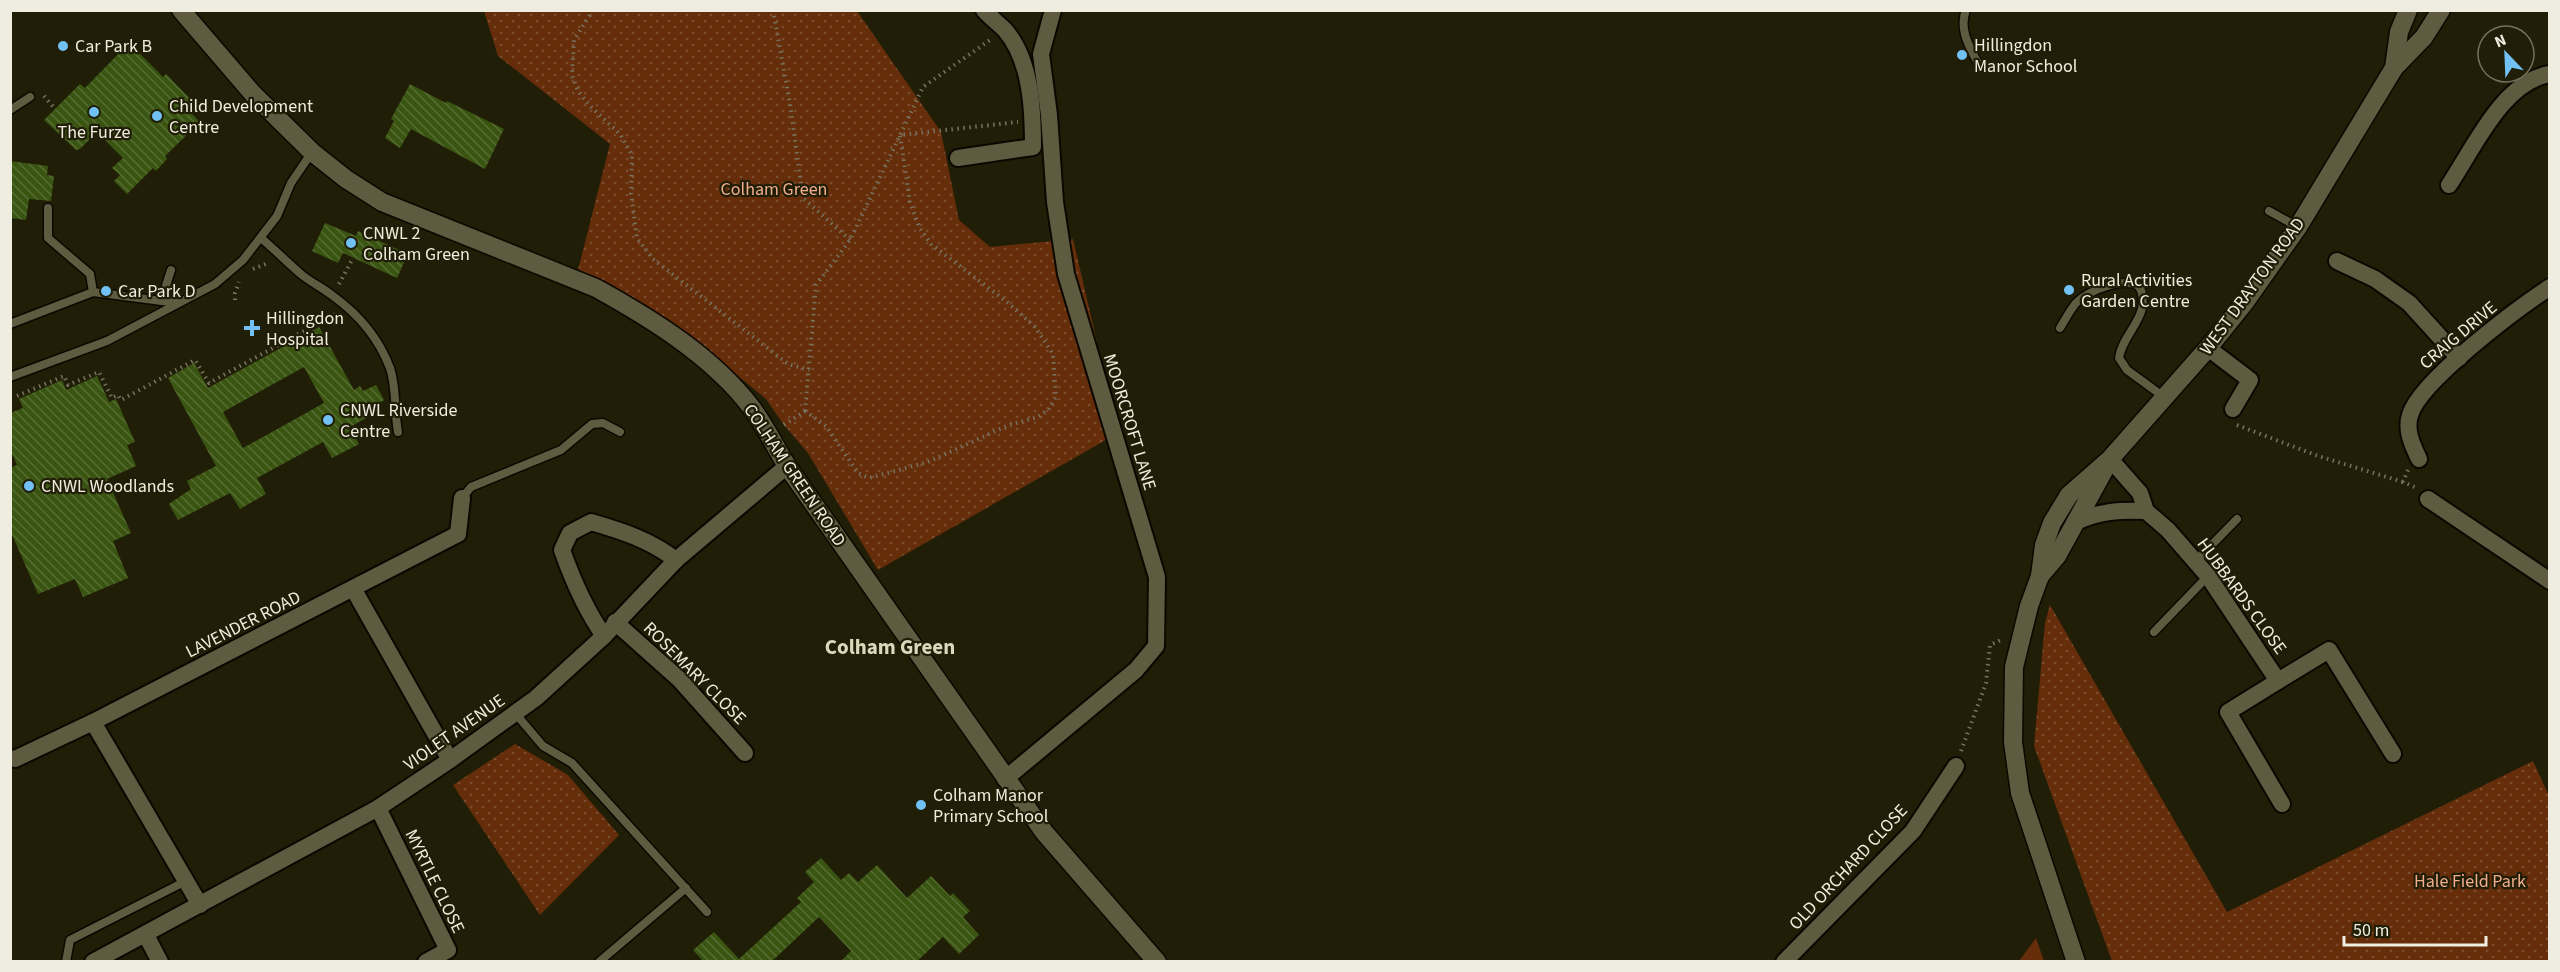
<svg xmlns="http://www.w3.org/2000/svg" width="2560" height="972" font-family="'Source Sans 3',sans-serif">
	<defs>
		<pattern id="park-dots" width="8" height="8" patternUnits="userSpaceOnUse" patternTransform="scale(1.5)"><rect width="8" height="8" fill="#652d0a"/><path d="M2 2h.1M6 6h.1" fill="none" stroke="#7b4c2d" stroke-width="1.8" stroke-linecap="round"/></pattern>
		<pattern id="building-back-hatch" width="6" height="6" patternUnits="userSpaceOnUse" patternTransform="scale(1.5)"><rect width="6" height="6" fill="#395511"/><path d="M-1 5l2 2M0 0l6 6M5-1l2 2" fill="none" stroke="#566e33"/></pattern>
	</defs>
	<rect width="100%" height="100%" fill="#211e07"/>
	<!-- grass -->
	<path fill="#652d0a" d="M2036,938L2044,961H2019Z"/>
	<!-- park -->
	<g fill="url(#park-dots)">
		<path d="M484,11H857L941,132L959,220L990,247L1073,239L1118,433L878,570L808,453L784,425L766,399L683,331L578,270L610,144L498,56Z"/>
		<path d="M2050,605L2227,912L2533,761L2549,796V961H2112L2034,746L2045,623Z"/>
		<path d="M515,744L568,775L619,835L540,915L453,785Z"/>
	</g>
	<!-- building -->
	<g fill="url(#building-back-hatch)" fill-rule="evenodd">
		<path d="M129,43L163,77L166,74L195,104L189,111L200,122L165,156L167,159L156,171L153,168L127,194L114,181L120,175L112,168L123,158L97,132L80,149L76,150L44,120L80,84L85,88Z"/>
		<path d="M410,84L446,103L447,101L504,129L485,169L411,129L400,148L385,138L394,121L391,119Z"/>
		<path d="M10,161L48,166L47,175L54,176L51,201L29,199L26,220L10,218Z"/>
		<path d="M325,223L356,236L358,231L408,254L397,278L343,253L338,263L312,251Z"/>
		<path d="M319,327L354,390L360,386L363,391L376,385L384,400L373,408L375,413L350,427L359,444L332,458L323,442L257,478L266,494L240,509L230,493L178,520L169,504L191,489L187,481L216,466L168,378L194,363L208,388ZM304,367L324,403L243,448L223,412Z"/>
		<path d="M97,376L109,402L116,399L135,442L127,445L136,466L107,479L131,533L113,541L128,578L83,597L75,579L38,594L10,530V468L17,465L10,449V413L23,408L19,399L62,380L66,390Z"/>
		<path d="M821,858L841,880L849,873L858,882L877,865L907,898L931,876L950,896L953,893L970,911L963,917L979,935L959,954L943,937L916,962H840L851,951L819,917L771,962H704L693,950L714,932L739,959L801,902L797,898L814,882L805,872Z"/>
	</g>
	<g fill="none" stroke-linecap="round" stroke-linejoin="round">
		<defs>
			<g id="service">
				<path d="M1966,10C1958,31 1971,49 1980,67"/>
				<path d="M10,110L30,97"/>
				<path d="M48,208V238L90,274L93,292"/>
				<path d="M2269,211L2298,227"/>
				<path d="M261,238C275,250 288,263 302,275C312,283 323,288 333,296C358,314 379,339 390,368C397,389 394,411 398,432"/>
				<path d="M161,301L171,270"/>
				<path d="M10,324L93,292L177,303"/>
				<path d="M2060,328C2065,320 2070,310 2076,303C2089,290 2123,277 2139,286C2154,314 2122,333 2119,358L2127,370L2164,397"/>
				<path d="M10,377L107,341L215,284L243,260L277,216L291,183L312,152"/>
				<path d="M462,498L471,487L561,450L592,424L603,423L620,432"/>
				<path d="M2196,561L2237,519"/>
				<path d="M2154,632L2208,576"/>
				<path d="M515,713L543,746L572,763L707,912"/>
				<path d="M66,962L70,940L186,881"/>
				<path d="M599,962L686,888"/>
			</g>
			<g id="minor">
				<path d="M958,158L1033,147C1033,109 1031,60 1005,30C998,23 990,17 984,10"/>
				<path d="M2449,185C2474,148 2503,81 2550,74"/>
				<path d="M2337,261L2375,279L2409,303L2459,358"/>
				<path d="M2208,348L2250,380L2233,409"/>
				<path d="M2110,459L2140,493L2146,511L2168,530L2208,576L2278,681L2329,650L2393,754"/>
				<path d="M2419,459C2413,446 2405,431 2410,415C2420,381 2518,308 2550,287"/>
				<path d="M2428,499L2550,581"/>
				<path d="M2074,523C2099,511 2119,510 2146,511"/>
				<path d="M354,590L450,760"/>
				<path d="M615,622L679,679L745,753"/>
				<path d="M604,636C585,609 573,581 562,550L570,533L591,522C622,531 650,540 676,560"/>
				<path d="M2278,681L2228,712L2282,804"/>
				<path d="M93,722L200,905"/>
				<path d="M10,758L15,759L93,722L458,534L462,498"/>
				<path d="M1005,779L1136,670L1156,646L1157,577L1066,274L1055,202L1049,115L1041,54L1053,10"/>
				<path d="M378,808L448,950L426,962"/>
				<path d="M146,935L160,962"/>
				<path d="M93,962L378,808L450,760L536,698L604,636L676,560L787,466"/>
				<path d="M1784,962L1913,831L1956,766"/>
			</g>
			<path id="tertiary" d="M181,10L253,94L312,152L346,179L382,202L596,288C652,319 712,356 751,407C765,425 775,447 787,466L1044,832L1157,962"/>
			<g id="secondary">
				<path d="M2394,68L2399,32L2408,10"/>
				<path d="M2040,576L2044,545L2052,523L2069,495L2110,459L2208,348L2245,302L2298,227L2394,68L2424,37L2441,10"/>
				<path d="M2076,962L2020,793L2013,742L2014,667L2029,606L2040,576L2057,556L2107,465"/>
			</g>
		</defs>
		<!-- service casing -->
		<use href="#service" stroke="#0b0800" stroke-width="11"/>
		<!-- minor casing -->
		<use href="#minor" stroke="#0b0800" stroke-width="20"/>
		<!-- tertiary casing -->
		<use href="#tertiary" stroke="#0b0800" stroke-width="21"/>
		<!-- secondary casing -->
		<use href="#secondary" stroke="#0b0800" stroke-width="21"/>
		<!-- path -->
		<g stroke="#767460" stroke-width="4" stroke-dasharray="1.5 4.5" stroke-linecap="butt">
			<path d="M593,10L574,40L572,75L578,91L590,106L620,134L632,155L631,194L637,238L653,259L788,364L809,370"/>
			<path d="M773,10L790,104L803,198L850,240"/>
			<path d="M44,96L55,109"/>
			<path d="M253,269L268,263"/>
			<path d="M339,284L353,258"/>
			<path d="M235,300V293L239,282"/>
			<path d="M17,396L64,376L68,385L99,372L112,398L118,395L121,400L195,360L209,383L335,314"/>
			<path d="M805,411L816,285L850,240L923,87L990,40"/>
			<path d="M805,411L826,426L858,473L869,478L928,462L1009,425L1038,417L1048,410L1056,397L1053,354L1035,327L1007,302L931,244L919,227L910,202L900,135L1018,122"/>
			<path d="M784,425L805,411"/>
			<path d="M2237,425L2318,456L2403,482"/>
			<path d="M2408,470L2403,482L2417,488"/>
			<path d="M1961,751L1986,683L1990,645L2003,639"/>
		</g>
		<!-- service -->
		<use href="#service" stroke="#5e5b41" stroke-width="8"/>
		<!-- minor -->
		<use href="#minor" stroke="#5e5b41" stroke-width="16"/>
		<!-- tertiary -->
		<use href="#tertiary" stroke="#5e5b41" stroke-width="18"/>
		<!-- secondary -->
		<use href="#secondary" stroke="#5e5b41" stroke-width="18"/>
	</g>
	<!-- markers -->
	<g fill="#71c1f5" stroke="#211e07" stroke-width="2">
		<circle cx="63" cy="46" r="6"/>
		<circle cx="1962" cy="55" r="6"/>
		<circle cx="94" cy="112" r="6"/>
		<circle cx="157" cy="116" r="6"/>
		<circle cx="351" cy="243" r="6"/>
		<circle cx="2069" cy="290" r="6"/>
		<circle cx="106" cy="291" r="6"/>
		<path d="M249 319h6v6h6v6h-6v6h-6v-6h-6v-6h6z"/>
		<circle cx="328" cy="420" r="6"/>
		<circle cx="29" cy="486" r="6"/>
		<circle cx="921" cy="805" r="6"/>
	</g>
	<g text-anchor="middle" stroke-width="4.5" stroke-linejoin="round" paint-order="stroke">
		<!-- poi labels -->
		<g font-size="18" fill="#efeddf" stroke="#211e07" text-anchor="start">
			<text x="1974" y="51">Hillingdon<tspan x="1974" dy="21">Manor School</tspan></text>
			<text x="75" y="52">Car Park B</text>
			<text x="169" y="112">Child Development<tspan x="169" dy="21">Centre</tspan></text>
			<text x="94" y="138" text-anchor="middle">The Furze</text>
			<text x="363" y="239">CNWL 2<tspan x="363" dy="21">Colham Green</tspan></text>
			<text x="2081" y="286">Rural Activities<tspan x="2081" dy="21">Garden Centre</tspan></text>
			<text x="118" y="297">Car Park D</text>
			<text x="266" y="324">Hillingdon<tspan x="266" dy="21">Hospital</tspan></text>
			<text x="340" y="416">CNWL Riverside<tspan x="340" dy="21">Centre</tspan></text>
			<text x="41" y="492">CNWL Woodlands</text>
			<text x="933" y="801">Colham Manor<tspan x="933" dy="21">Primary School</tspan></text>
		</g>
		<!-- park labels -->
		<g font-size="18" fill="#f1ad8c" stroke="#211e07">
			<text x="774" y="195">Colham Green</text>
			<text x="2470" y="887">Hale Field Park</text>
		</g>
		<!-- street labels -->
		<g font-size="18" fill="#efeddf" stroke="#211e07">
			<text transform="translate(2252 286) rotate(-54)" y="6">WEST DRAYTON ROAD</text>
			<text transform="translate(2458 335) rotate(-40)" y="6">CRAIG DRIVE</text>
			<text transform="translate(1130 422) rotate(73)" y="6">MOORCROFT LANE</text>
			<text transform="translate(795 475) rotate(56)" y="6">COLHAM GREEN ROAD</text>
			<text transform="translate(2242 596) rotate(54)" y="6">HUBBARDS CLOSE</text>
			<text transform="translate(243 624) rotate(-27)" y="6">LAVENDER ROAD</text>
			<text transform="translate(695 673) rotate(45)" y="6">ROSEMARY CLOSE</text>
			<text transform="translate(454 732) rotate(-35)" y="6">VIOLET AVENUE</text>
			<text transform="translate(1848 867) rotate(-47)" y="6">OLD ORCHARD CLOSE</text>
			<text transform="translate(435 881) rotate(64)" y="6">MYRTLE CLOSE</text>
		</g>
		<!-- quarter labels -->
		<g font-size="21" font-weight="bold" fill="#dbd8bb" stroke="#211e07">
			<text x="890" y="654">Colham Green</text>
		</g>
	</g>
	<!-- border -->
	<rect width="2560" height="972" fill="none" stroke="#efeddf" stroke-width="24"/>
	<!-- north arrow -->
	<g transform="translate(2506 54) rotate(337)"><circle r="28" fill="#211e07" stroke="#73715d" stroke-width="1.5"/>
	<path d="M0-4.5L10 22L0 15L-10 22Z" fill="#71c1f5"/>
	<text y="-9" font-size="16" font-weight="bold" text-anchor="middle" fill="#efeddf">N</text>
	</g>
	<!-- scale -->
	<path d="M2344 936v9h142v-9" fill="none" stroke="#efeddf" stroke-width="3"/>
	<text x="2353" y="936" font-size="18" fill="#efeddf" stroke="#211e07" stroke-width="4.5" paint-order="stroke">50 m</text>
</svg>
